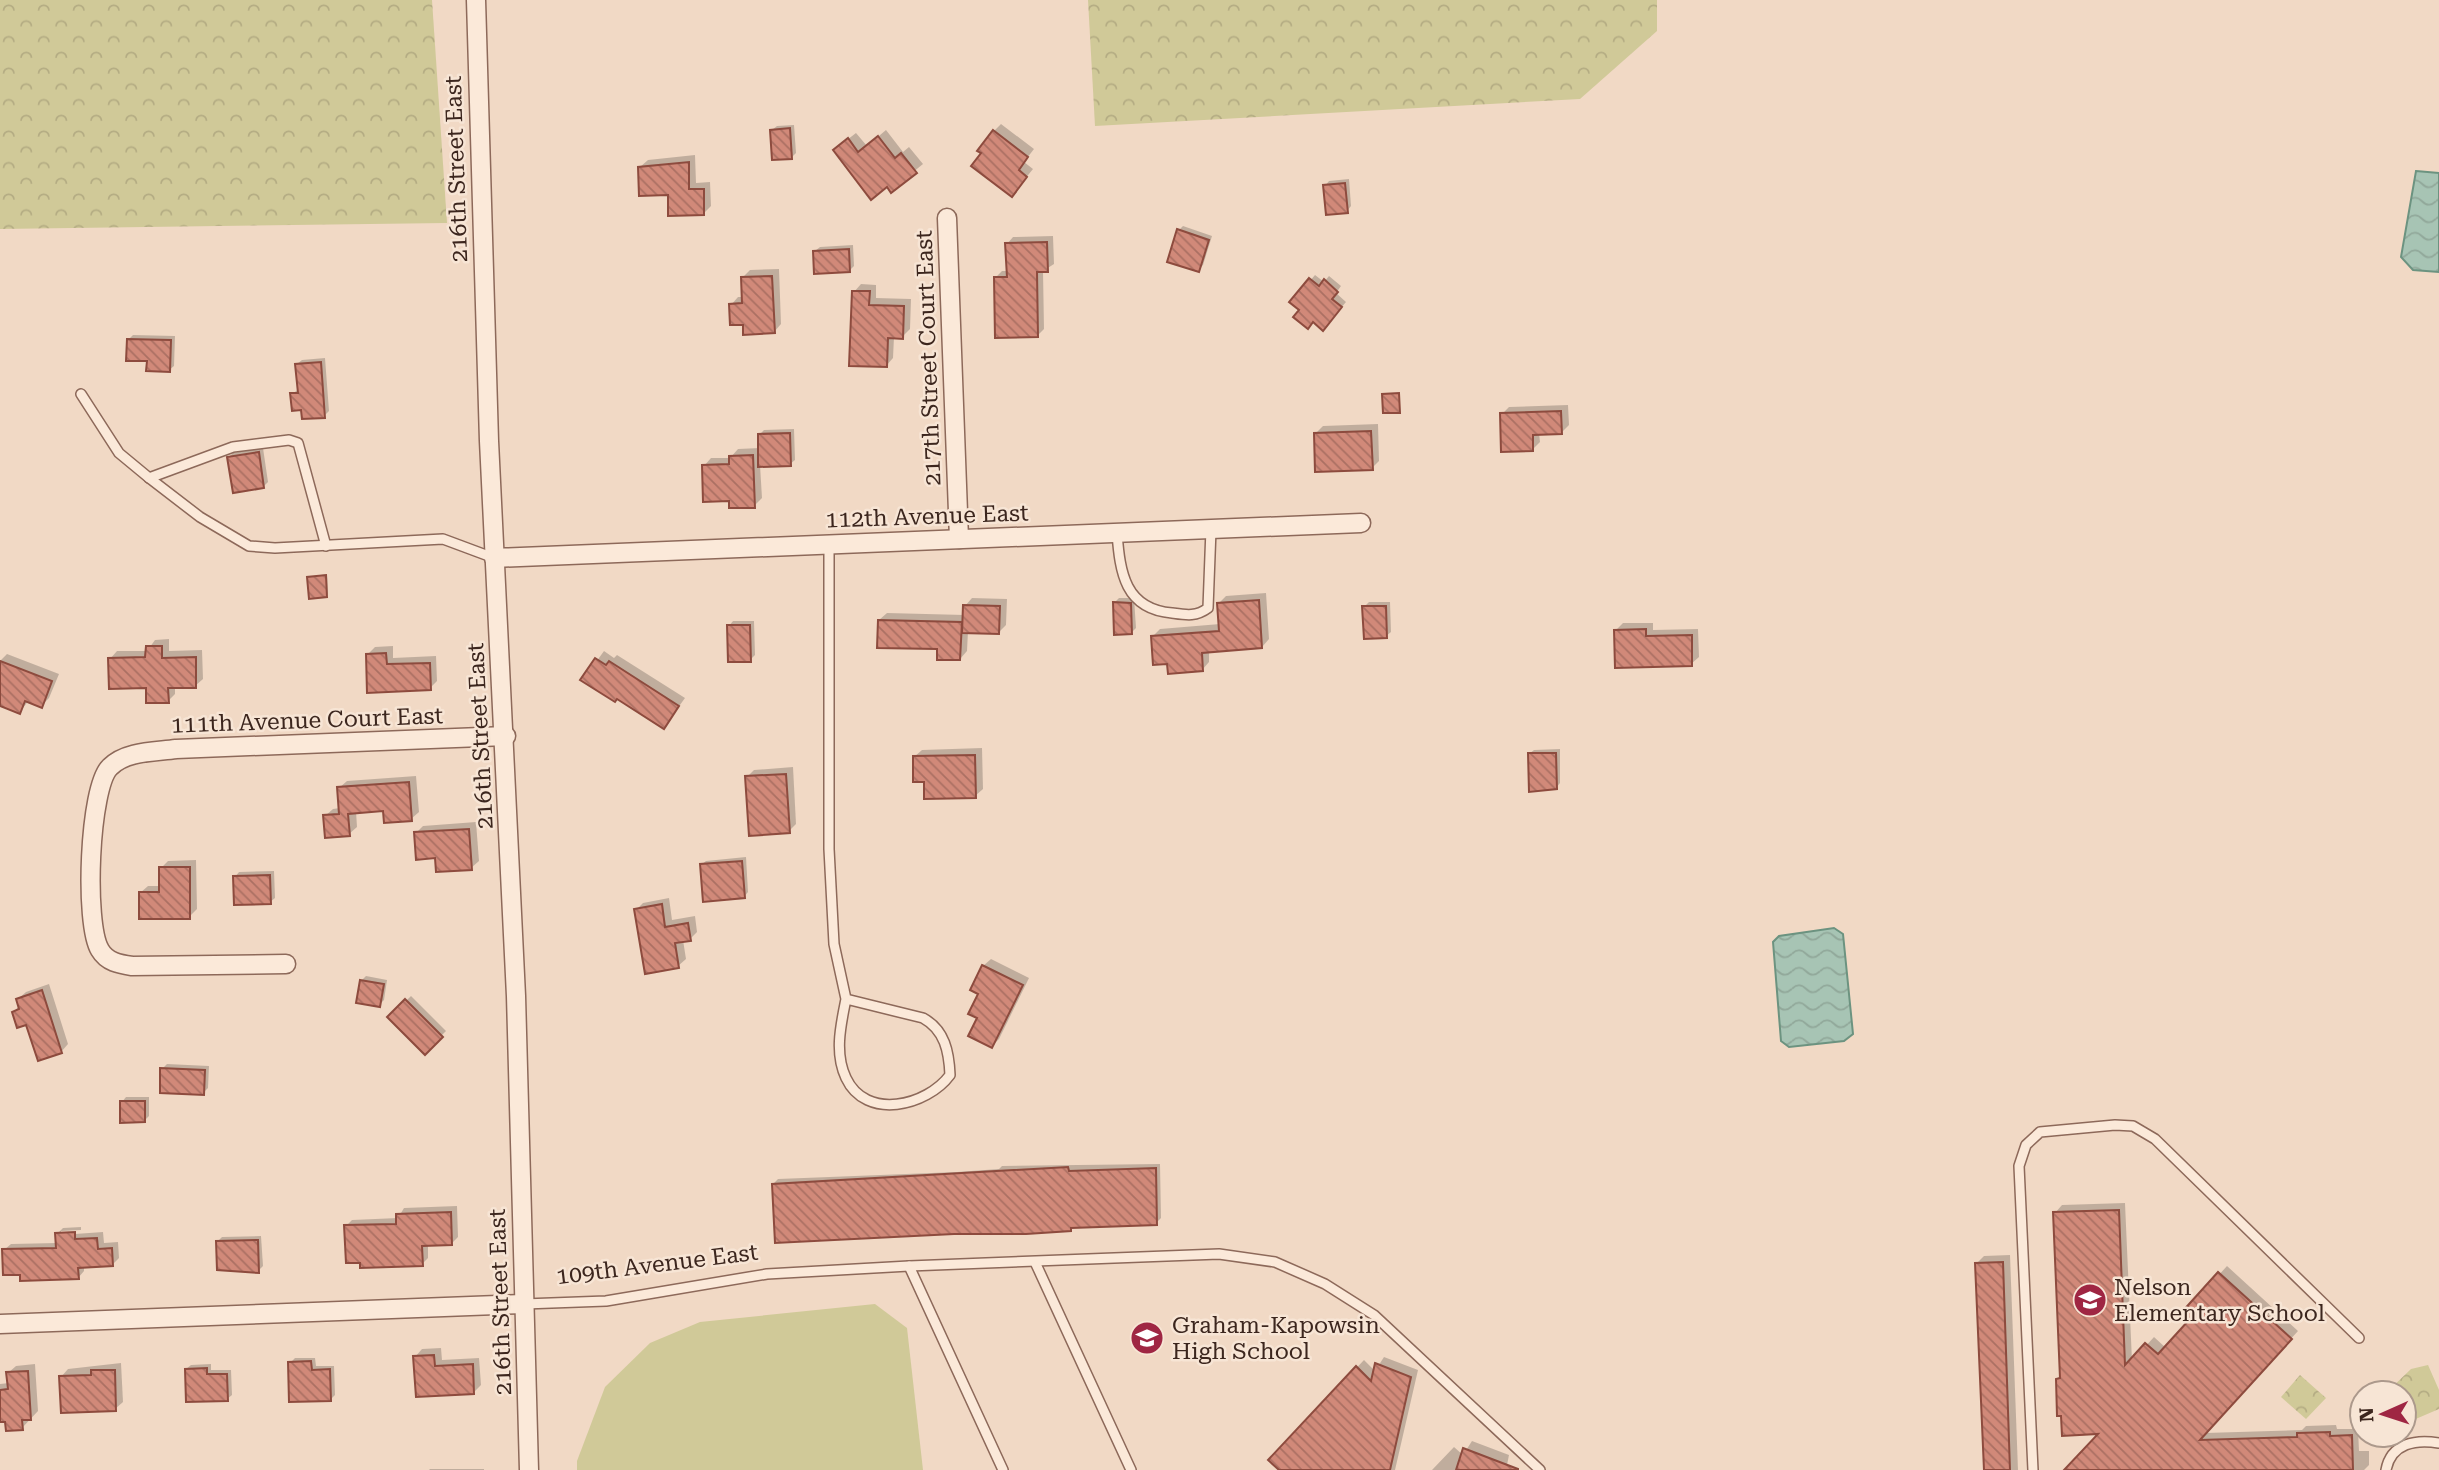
<svg xmlns="http://www.w3.org/2000/svg" width="2439" height="1470" font-family="'Roboto Serif',serif">
	<defs>
		<pattern id="forest-crowns" width="20" height="18" patternUnits="userSpaceOnUse" patternTransform="scale(1.75)"><rect width="20" height="18" fill="#d0c998"/><path d="M2 6a3 3 0 1 1 6 0M12 15a3 3 0 1 1 6 0" fill="none" stroke="#b4ac83"/></pattern>
		<pattern id="water-waves" width="16" height="10" patternUnits="userSpaceOnUse" patternTransform="scale(1.75)"><rect width="16" height="10" fill="#a7c4b4"/><path d="M0 5q4-4 8 0t8 0" fill="none" stroke="#91a89a"/></pattern>
		<pattern id="building-back-hatch" width="6" height="6" patternUnits="userSpaceOnUse" patternTransform="scale(1.75)"><rect width="6" height="6" fill="#d18979"/><path d="M-1 5l2 2M0 0l6 6M5-1l2 2" fill="none" stroke="#ab7063"/></pattern>
	</defs>
	<rect width="100%" height="100%" fill="#f1d9c5"/>
	<!-- green -->
	<path fill="#d0c998" d="M875,1304L907,1328L923,1470H577V1461L605,1387L650,1343L700,1322Z"/>
	<!-- forest -->
	<g fill="url(#forest-crowns)">
		<path d="M0,0H432L447,223L0,229Z"/>
		<path d="M1088,0H1657V31L1580,99L1095,126Z"/>
		<path d="M2428,1365L2439,1390V1409L2404,1424V1393H2386L2411,1369Z"/>
		<path d="M2300,1375L2326,1398L2306,1419L2281,1397Z"/>
	</g>
	<!-- water -->
	<g fill="url(#water-waves)" stroke="#6c9380" stroke-width="2">
		<path d="M2416,171L2439,173V272L2413,270L2401,257Z"/>
		<path d="M1834,928L1843,934L1853,1034L1844,1041L1789,1047L1781,1041L1773,942L1779,936Z"/>
	</g>
	<!-- shadow -->
	<g fill="#0003">
		<path d="M1001,124L1034,149L1024,162L1033,169L1012,195L994,131Z"/>
		<path d="M794,125L796,153L792,157L772,130L777,126Z"/>
		<path d="M886,130L903,152L909,147L923,164L891,190L843,143L856,133L867,146Z"/>
		<path d="M695,155L696,183L710,182L711,206L704,213L669,193L640,167L648,160Z"/>
		<path d="M1349,179L1351,206L1347,211L1325,186L1329,181Z"/>
		<path d="M1183,226L1212,236L1203,265L1198,270L1179,230Z"/>
		<path d="M1053,236L1054,264L1043,271L1044,329L1038,335L995,278L1002,271H1008L1007,244L1013,237Z"/>
		<path d="M853,245L854,266L849,271L815,251L820,247Z"/>
		<path d="M779,269L781,324L774,332L745,323L731,305L738,297H744L743,277L750,270Z"/>
		<path d="M1315,275L1324,282L1329,276L1341,286L1336,293L1346,302L1327,324L1292,302Z"/>
		<path d="M861,284L876,285V298L911,299L910,329L902,337H894L893,358L886,366L854,292Z"/>
		<path d="M133,335L175,336L174,366L169,370L129,339Z"/>
		<path d="M325,358L329,411L324,416L303,408L292,394L299,389L297,364L302,360Z"/>
		<path d="M1568,405L1569,425L1562,432L1539,433L1540,442L1532,450L1502,414L1509,407Z"/>
		<path d="M1378,424L1379,461L1372,468L1315,434L1323,426Z"/>
		<path d="M794,429L795,460L790,464L760,465L762,498L754,506L731,499L704,466L711,458H730L738,449L760,448L759,435L764,430Z"/>
		<path d="M263,448L268,482L263,487L229,457L233,453Z"/>
		<path d="M327,574L328,594L326,596L309,577Z"/>
		<path d="M1266,593L1269,639L1262,647L1209,650V662L1202,670L1169,662L1153,636L1160,629L1220,624L1219,603L1226,596Z"/>
		<path d="M972,598L1007,599L1006,625L999,632L968,631L967,651L960,659L879,620L887,613L965,615V606Z"/>
		<path d="M1119,598H1134L1136,628L1132,632L1114,603Z"/>
		<path d="M1369,602H1390L1391,632L1386,636L1364,607Z"/>
		<path d="M733,621H754L755,655L750,660L729,626Z"/>
		<path d="M1623,623H1653V630L1698,629L1699,657L1691,664L1616,630Z"/>
		<path d="M169,639V651L202,650L203,679L195,686H175V694L168,701L110,659L117,651H147L155,640Z"/>
		<path d="M393,646V658L436,656L437,681L430,688L368,654L375,647Z"/>
		<path d="M604,651L614,658L617,655L685,698L664,727L618,697L583,680Z"/>
		<path d="M7,654L59,674L49,698L42,705L29,700L20,712L0,704V661Z"/>
		<path d="M982,748L983,789L975,796L914,757L922,750Z"/>
		<path d="M1560,749V783L1556,788L1529,754L1534,750Z"/>
		<path d="M793,767L796,824L789,831L747,777L754,770Z"/>
		<path d="M416,776L419,812L411,819L385,809L356,811L357,827L349,834L325,816L333,809L340,808L339,788L347,781Z"/>
		<path d="M476,822L479,861L471,868L437,857L416,833L423,826Z"/>
		<path d="M746,857L748,892L744,897L701,865L706,861Z"/>
		<path d="M196,860L197,909L189,917L140,893L148,886H161V868L168,861Z"/>
		<path d="M274,871L275,898L270,902L235,877L239,872Z"/>
		<path d="M669,898L672,920L695,916L697,932L690,939L683,940L686,959L678,966L636,910L643,903Z"/>
		<path d="M991,959L1029,978L999,1039L992,1046L980,1017L983,966Z"/>
		<path d="M366,976L387,980L384,1000L379,1005L362,980Z"/>
		<path d="M49,984L68,1044L61,1052L14,1012L20,1005L18,999L26,992Z"/>
		<path d="M411,996L446,1031L425,1052L390,1017Z"/>
		<path d="M167,1064L209,1066L208,1088L203,1093L162,1069Z"/>
		<path d="M126,1097H149V1116L144,1121L122,1102Z"/>
		<path d="M1160,1164L1161,1218L1156,1223L1074,1226L1070,1230L773,1184L778,1179L957,1172L999,1169L1002,1166Z"/>
		<path d="M2125,1203L2132,1361L2154,1337L2166,1348L2192,1320L2184,1313L2227,1266L2298,1331L2205,1433L2302,1430L2306,1426L2336,1425L2337,1429H2358L2359,1451H2369V1465L2364,1470H2067L2102,1432L2057,1379L2062,1375L2055,1213L2062,1205Z"/>
		<path d="M457,1206L458,1237L452,1243L428,1244V1258L422,1264L346,1226L352,1220L398,1218L404,1208Z"/>
		<path d="M81,1227V1230L61,1231V1235L103,1232L104,1243L118,1242L119,1258L112,1265L84,1266V1271L78,1278L22,1273L4,1250L11,1244L57,1243V1234L63,1228Z"/>
		<path d="M261,1236L263,1266L258,1271L217,1242L222,1237Z"/>
		<path d="M2010,1255L2018,1470H1985L1977,1263L1984,1256Z"/>
		<path d="M441,1348L442,1360L479,1358L481,1385L474,1392L415,1357L422,1349Z"/>
		<path d="M1384,1357L1418,1370L1395,1470H1281L1270,1460L1364,1360L1375,1371Z"/>
		<path d="M295,1358H315L316,1366H334L335,1395L331,1399L290,1363Z"/>
		<path d="M121,1363L123,1402L115,1409L61,1377L68,1369Z"/>
		<path d="M35,1364L38,1411L22,1428L7,1420L0,1421V1384L9,1383L8,1373L16,1366Z"/>
		<path d="M211,1364V1370H231L232,1395L227,1399L186,1369L191,1365Z"/>
		<path d="M1472,1441L1509,1455L1506,1470H1432L1454,1447L1463,1455Z"/>
		<path d="M430,1469H484V1470H429Z"/>
	</g>
	<!-- building -->
	<g fill="url(#building-back-hatch)" stroke="#8d4b3e" stroke-width="2">
		<path d="M790,128L792,159L772,160L770,130Z"/>
		<path d="M993,130L1028,157L1019,170L1027,177L1012,197L971,166L981,153L977,151Z"/>
		<path d="M878,136L895,158L901,153L917,173L891,193L887,187L871,200L833,150L848,138L858,152Z"/>
		<path d="M689,162V189H704V215L668,216V195L639,196L638,167Z"/>
		<path d="M1345,183L1348,213L1326,215L1323,185Z"/>
		<path d="M1177,229L1209,240L1199,272L1167,262Z"/>
		<path d="M1047,242L1048,272H1037L1038,337L995,338L994,277H1007L1005,243Z"/>
		<path d="M849,249L850,272L814,274L813,251Z"/>
		<path d="M772,276L775,333L743,335V325H730L729,304L742,303L741,277Z"/>
		<path d="M1309,278L1319,286L1324,279L1338,292L1332,299L1342,307L1323,331L1313,322L1308,329L1293,317L1299,310L1289,302Z"/>
		<path d="M852,291H870L869,305L904,306L903,339L888,338L887,367L849,366Z"/>
		<path d="M127,339L171,340L170,372L146,371L147,361H126Z"/>
		<path d="M321,362L325,418L302,419L301,410L292,411L290,393H298L295,364Z"/>
		<path d="M1399,393L1400,413H1383L1382,394Z"/>
		<path d="M1561,411L1562,434L1533,435V451L1501,452L1500,413Z"/>
		<path d="M1371,431L1373,470L1315,472L1314,433Z"/>
		<path d="M790,433L791,466L758,467V434Z"/>
		<path d="M259,452L264,488L233,493L227,457Z"/>
		<path d="M753,455L755,508H729V501L703,502L702,465L729,464V456Z"/>
		<path d="M326,575L327,597L309,599L307,577Z"/>
		<path d="M1259,600L1262,648L1202,653L1203,671L1168,674L1167,664L1153,665L1151,636L1219,631L1217,603Z"/>
		<path d="M1113,602L1131,603L1132,634L1114,635Z"/>
		<path d="M963,605L1000,606L999,634L962,633Z"/>
		<path d="M1362,606H1386L1387,638L1364,639Z"/>
		<path d="M878,620L962,622L960,660H937V649L877,648Z"/>
		<path d="M727,625H750L751,662H728Z"/>
		<path d="M1646,629V636L1692,635V666L1615,668L1614,630Z"/>
		<path d="M146,646H162V658L196,657V688H168L169,703H146V688L109,689L108,658L145,657Z"/>
		<path d="M386,653L387,664L430,663L431,690L367,693L366,654Z"/>
		<path d="M595,658L606,665L609,661L679,706L664,729L617,699L615,702L580,680Z"/>
		<path d="M0,661L52,681L42,708L25,701L20,714L0,706Z"/>
		<path d="M1528,753H1556L1557,789L1529,792Z"/>
		<path d="M975,755L976,798L924,799V782H913V756Z"/>
		<path d="M786,774L790,833L749,836L745,776Z"/>
		<path d="M409,782L412,821L384,823L383,811L348,814L350,836L325,838L323,815L339,814L337,787Z"/>
		<path d="M469,829L472,870L436,872L435,858L416,860L414,832Z"/>
		<path d="M742,861L745,898L703,902L700,864Z"/>
		<path d="M159,867H190V919H139V892H159Z"/>
		<path d="M270,875L271,904L234,905L233,876Z"/>
		<path d="M662,904L665,927L688,923L691,941L675,943L679,968L645,974L634,909Z"/>
		<path d="M982,965L1023,985L992,1048L968,1036L977,1018L968,1014L978,994L970,990Z"/>
		<path d="M360,980L384,984L380,1007L356,1003Z"/>
		<path d="M42,990L62,1053L38,1061L26,1025L17,1028L12,1012L19,1009L16,999Z"/>
		<path d="M405,999L443,1037L425,1055L387,1017Z"/>
		<path d="M160,1068L205,1070L204,1095L160,1093Z"/>
		<path d="M120,1101H145V1122L120,1123Z"/>
		<path d="M1068,1167L1069,1171L1156,1168L1157,1225L1071,1228V1231L1026,1234H954L775,1243L772,1184Z"/>
		<path d="M2119,1210L2125,1365L2145,1343L2158,1354L2189,1320L2181,1313L2218,1272L2292,1339L2200,1440L2297,1437V1433L2330,1432V1436L2352,1435L2353,1470H2064L2098,1434L2062,1436L2061,1416H2057L2056,1379L2060,1378L2053,1212Z"/>
		<path d="M451,1212L452,1245L422,1246L423,1266L360,1268V1263H346L344,1225L396,1224V1214Z"/>
		<path d="M75,1232V1239L97,1238L98,1249L112,1248L113,1266L78,1268L79,1279L20,1281V1275H3L2,1249L56,1248L55,1233Z"/>
		<path d="M258,1240L259,1273L217,1270L216,1241Z"/>
		<path d="M2003,1262L2010,1470H1984L1975,1263Z"/>
		<path d="M434,1355L435,1366L473,1364L474,1394L416,1397L413,1356Z"/>
		<path d="M311,1361L312,1370L330,1369L331,1401L289,1402L288,1362Z"/>
		<path d="M1375,1363L1411,1377L1390,1470H1279L1268,1460L1356,1366L1371,1381Z"/>
		<path d="M207,1368V1374H227L228,1401L186,1402L185,1369Z"/>
		<path d="M91,1370H115L116,1411L61,1413L59,1376L91,1375Z"/>
		<path d="M28,1371L31,1420H22L23,1430L6,1431L5,1422H0V1390L8,1389L6,1372Z"/>
		<path d="M1463,1448L1518,1469V1470H1456Z"/>
	</g>
	<g fill="none" stroke-linecap="round" stroke-linejoin="round">
		<defs>
			<g id="service">
				<path d="M81,394L119,453L148,477L200,517L249,546L275,548L443,539L494,558"/>
				<path d="M149,478L233,447L289,440L298,443L326,546"/>
				<path d="M1117,533C1120,573 1125,609 1172,613C1186,615 1196,617 1208,608L1211,529"/>
				<path d="M829,545V849L834,944L846,999L923,1018C945,1030 949,1052 950,1075C927,1106 866,1121 846,1078C834,1053 841,1024 846,999"/>
				<path d="M1035,1262L1131,1470"/>
				<path d="M909,1266L1003,1470"/>
				<path d="M524,1304L606,1301L767,1274L909,1266L1219,1254L1275,1262L1325,1284L1374,1315L1540,1470"/>
				<path d="M2033,1470L2019,1166L2026,1145L2040,1132L2115,1125L2133,1126L2155,1139L2359,1338"/>
				<path d="M2386,1470C2391,1443 2416,1439 2439,1443"/>
			</g>
			<g id="minor">
				<path d="M476,0L489,441L516,996L529,1470"/>
				<path d="M947,218L959,539"/>
				<path d="M494,558L1361,523"/>
				<path d="M286,964L132,966C119,964 107,962 100,950C84,924 89,787 110,767C126,751 154,752 176,749L506,736"/>
				<path d="M0,1324L524,1304"/>
			</g>
		</defs>
		<!-- service casing -->
		<use href="#service" stroke="#8d695a" stroke-width="12"/>
		<!-- minor casing -->
		<use href="#minor" stroke="#8d695a" stroke-width="21"/>
		<!-- service -->
		<use href="#service" stroke="#fbe9d9" stroke-width="9"/>
		<!-- minor -->
		<use href="#minor" stroke="#fbe9d9" stroke-width="18"/>
	</g>
	<!-- icons -->
	<defs>
		<symbol id="school-disc" viewBox="-11 -11 22 22"><circle r="9.5" fill="#9f2643" stroke="#f7e5d5"/><path d="M0-5L7-2L0 1L-7-2ZM-4 1L0 2.5L4 1V4Q0 6-4 4Z" fill="#fff"/></symbol>
	</defs>
	<g fill-rule="evenodd">
		<use href="#school-disc" x="2071" y="1281" width="38" height="38"/>
		<use href="#school-disc" x="1128" y="1319" width="38" height="38"/>
	</g>
	<g text-anchor="middle" stroke-width="5" stroke-linejoin="round" paint-order="stroke">
		<!-- street labels -->
		<g font-size="23" fill="#3c261e" stroke="#f7e5d5">
			<text transform="translate(456 169) rotate(-92)" y="8">216th Street East</text>
			<text transform="translate(928 358) rotate(-92)" y="8">217th Street Court East</text>
			<text transform="translate(927 516) rotate(-2)" y="8">112th Avenue East</text>
			<text transform="translate(307 720) rotate(-2)" y="8">111th Avenue Court East</text>
			<text transform="translate(480 736) rotate(-93)" y="8">216th Street East</text>
			<text transform="translate(657 1264) rotate(-7)" y="8">109th Avenue East</text>
			<text transform="translate(500 1302) rotate(-92)" y="8">216th Street East</text>
		</g>
		<!-- poi labels -->
		<g font-size="23" fill="#3c261e" stroke="#f7e5d5" text-anchor="start">
			<text x="2114" y="1295">Nelson<tspan x="2114" dy="26">Elementary School</tspan></text>
			<text x="1172" y="1333">Graham-Kapowsin<tspan x="1172" dy="26">High School</tspan></text>
		</g>
	</g>
	<!-- north arrow -->
	<g transform="translate(2383 1414) rotate(267)"><circle r="33" fill="#f7e5d5" stroke="#ac998c" stroke-width="2"/>
	<path d="M0-5L12 26L0 18L-12 26Z" fill="#9f2643"/>
	<text y="-10" font-size="19" font-weight="bold" text-anchor="middle" fill="#3c261e">N</text>
	</g>
</svg>
